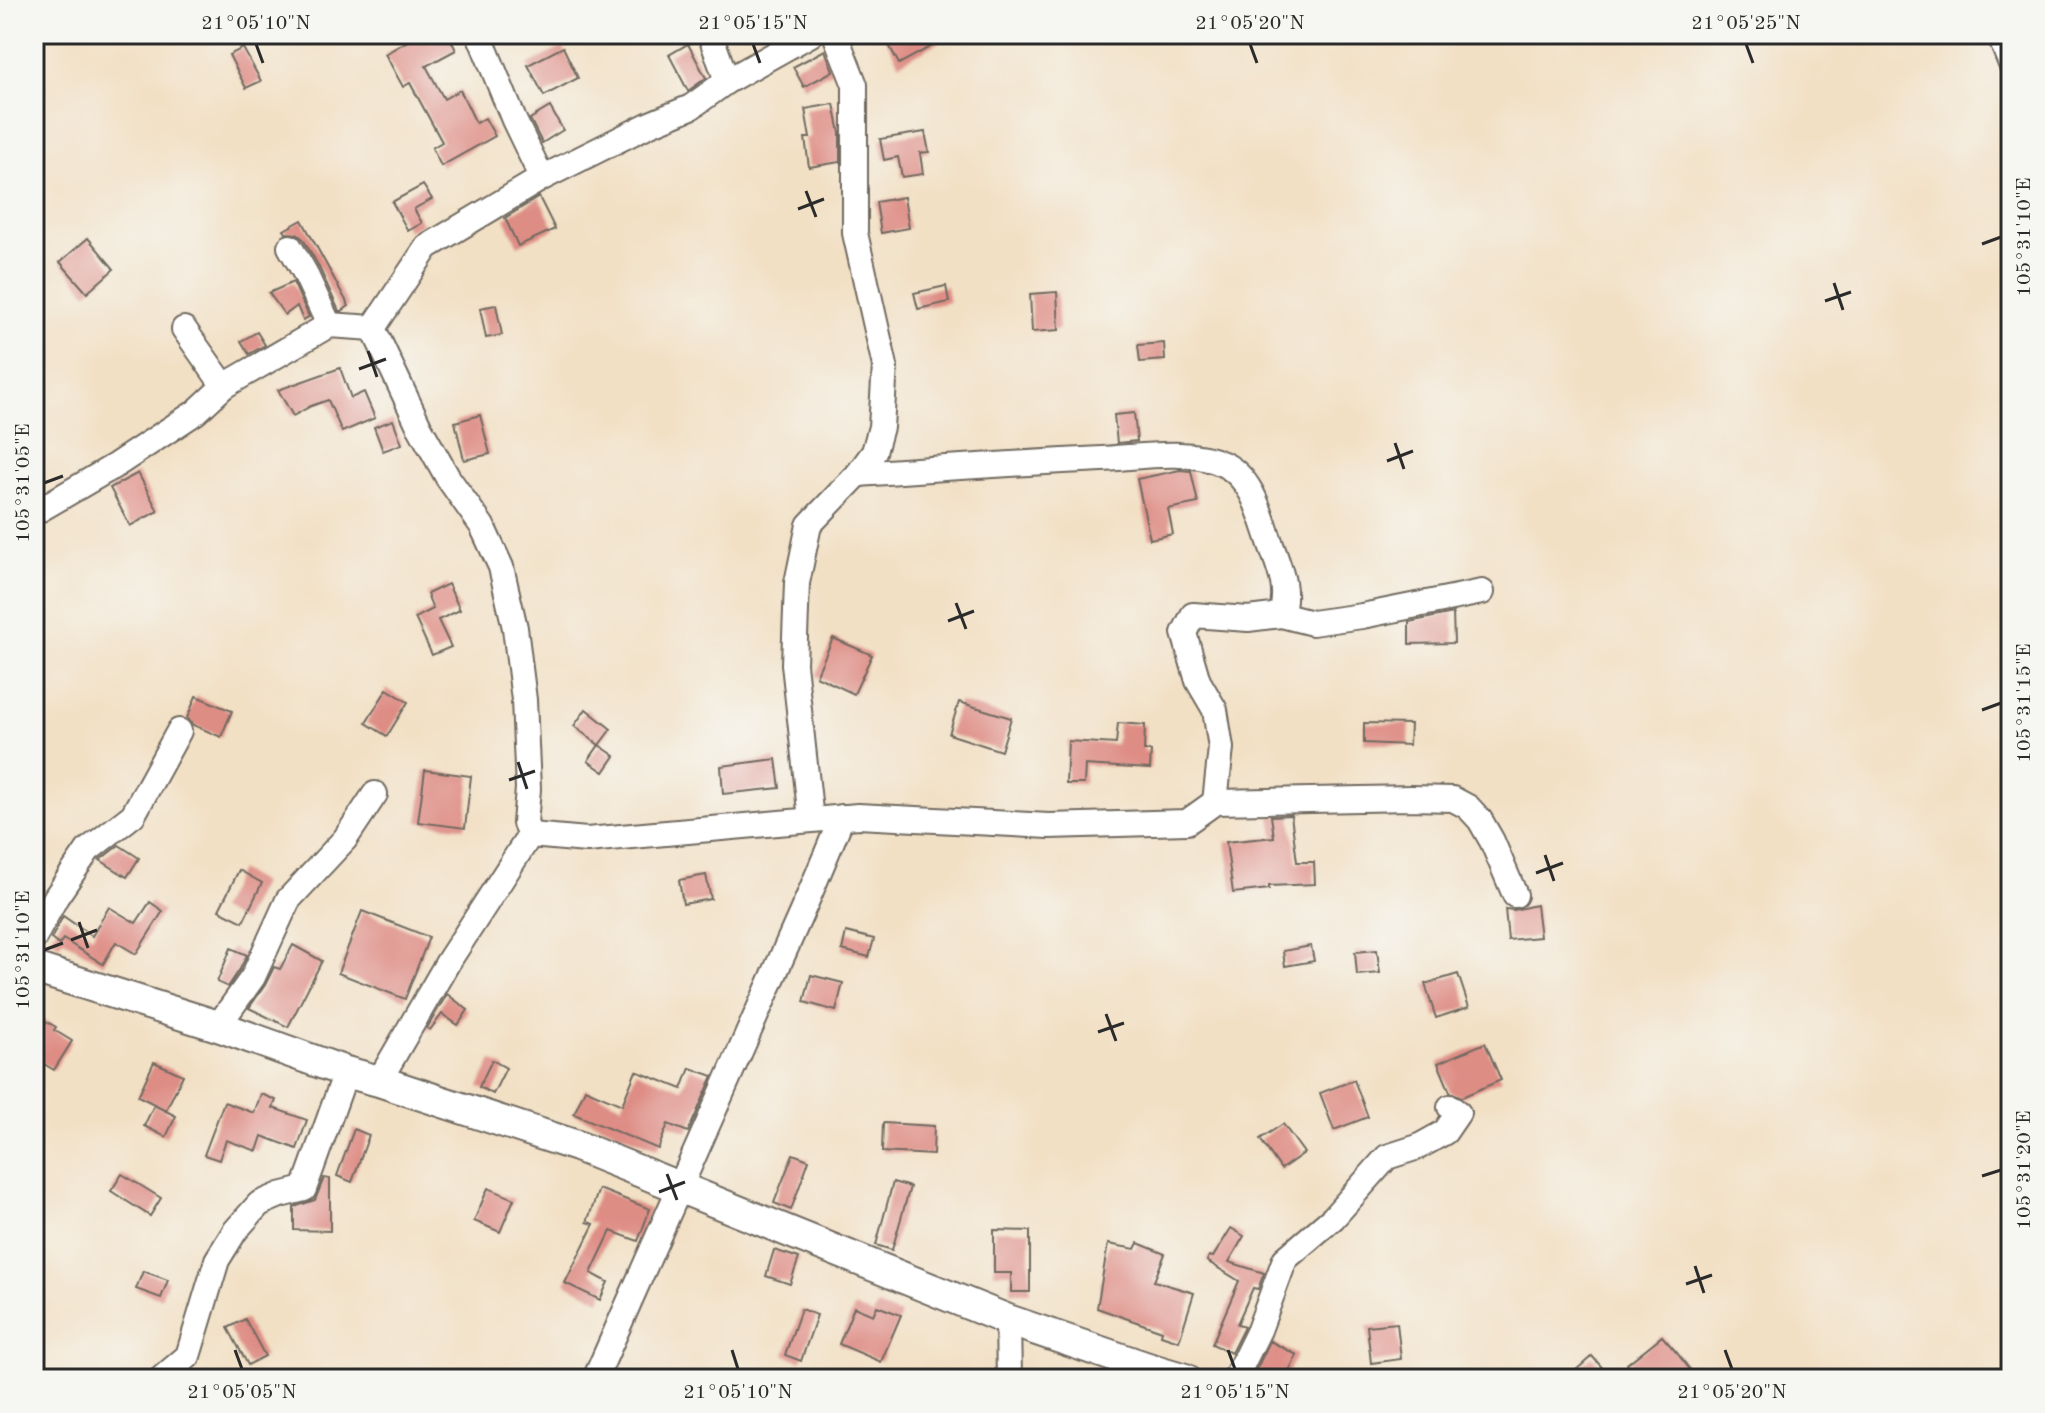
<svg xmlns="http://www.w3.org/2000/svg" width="2045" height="1413" font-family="'Old Standard TT',serif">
	<rect width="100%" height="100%" fill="#f6f6f2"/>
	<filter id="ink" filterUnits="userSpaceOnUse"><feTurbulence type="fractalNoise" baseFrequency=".0125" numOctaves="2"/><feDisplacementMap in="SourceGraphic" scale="16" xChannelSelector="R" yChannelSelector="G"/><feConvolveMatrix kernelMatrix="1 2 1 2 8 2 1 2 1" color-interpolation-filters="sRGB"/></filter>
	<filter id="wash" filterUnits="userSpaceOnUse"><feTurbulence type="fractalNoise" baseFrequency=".006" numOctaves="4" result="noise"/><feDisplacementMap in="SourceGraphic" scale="32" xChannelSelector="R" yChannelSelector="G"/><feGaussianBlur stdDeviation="1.8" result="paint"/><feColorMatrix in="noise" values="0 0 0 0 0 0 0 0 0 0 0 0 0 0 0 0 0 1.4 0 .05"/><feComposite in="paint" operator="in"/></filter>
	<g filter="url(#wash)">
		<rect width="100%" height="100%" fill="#f2e0c5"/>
		<g id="blocks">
			<!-- building -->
			<g fill="#de8d85">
				<path d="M420,34H448L456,50L426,66L444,99L460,90L476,123L485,118L495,136L441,166L432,148L442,142L410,83L403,87L385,54Z"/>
				<path d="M883,34H954L899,64Z"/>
				<path d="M688,44L706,78L688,91L669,55Z"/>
				<path d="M563,47L578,78L544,96L528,65Z"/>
				<path d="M243,48L261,81L246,88L229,55Z"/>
				<path d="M825,50L833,71L804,87L793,67Z"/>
				<path d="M834,104L840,133V162L809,167L805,138H810L805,109Z"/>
				<path d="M550,107L563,130L542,143L530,119Z"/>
				<path d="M925,132L929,152L920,153L923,174L902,177L898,157L884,160L880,139Z"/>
				<path d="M423,185L432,199L414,209L422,223L408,231L392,202Z"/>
				<path d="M539,197L555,229L518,246L505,218Z"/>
				<path d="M904,197L909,228L881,233L876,202Z"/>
				<path d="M302,220L349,306L342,311H339L318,265L303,239L297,234L286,233L284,230Z"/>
				<path d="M88,238L114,269L87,293L60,262Z"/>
				<path d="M293,282L309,317L303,320L297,306L285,315L269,293Z"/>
				<path d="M946,286L949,302L918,309L914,293Z"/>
				<path d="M1057,292L1059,330L1032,332L1030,294Z"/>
				<path d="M496,305L502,335L486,338L480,308Z"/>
				<path d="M257,332L265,345L249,354L241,341Z"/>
				<path d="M1164,343L1165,360L1140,362L1138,345Z"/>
				<path d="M340,368L351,398L364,392L375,418L342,432L328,400L311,406L293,416L278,390Z"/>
				<path d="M1134,413L1137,441L1117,443L1114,415Z"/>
				<path d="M480,415L490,454L464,460L455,422Z"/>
				<path d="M393,420L402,444L383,451L374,427Z"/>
				<path d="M1180,470L1191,471L1198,503L1168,509L1173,534L1150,539L1137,479Z"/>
				<path d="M138,473L158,511L130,526L110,488Z"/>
				<path d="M448,584L460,610L438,620L451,647L432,655L415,618L433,609L427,594Z"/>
				<path d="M1453,613L1454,643L1409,644V622Z"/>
				<path d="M833,638L872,655L854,694L816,676Z"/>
				<path d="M387,689L408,702L387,736L366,723Z"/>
				<path d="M196,696L232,711L221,737L193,725L187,718Z"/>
				<path d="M959,702L1011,718L1001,751L949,734Z"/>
				<path d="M586,709L611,729L599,745L574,726Z"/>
				<path d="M1118,723L1145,725L1144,751H1151L1150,769L1085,765L1084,784H1066L1068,741L1116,744Z"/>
				<path d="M1364,723L1410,724L1409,745L1364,743Z"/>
				<path d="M599,745L615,756L604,772L588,761Z"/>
				<path d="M776,759L780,788L723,794L721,766Z"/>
				<path d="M425,770L471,776L465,828L418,822Z"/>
				<path d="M1291,815L1297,862H1314L1315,884L1269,886V889L1233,893L1226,842L1274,837L1271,816Z"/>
				<path d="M119,845L139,858L127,877L100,860Z"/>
				<path d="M239,870L262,883L243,922L219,910Z"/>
				<path d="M706,875L711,899L683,904L679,880Z"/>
				<path d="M150,902L163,911L136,954L116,942L103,964L63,939L59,945L51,939L63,916L92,936L109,907L136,923Z"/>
				<path d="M1536,905L1540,937L1508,940L1505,909L1514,910Z"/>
				<path d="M362,911L429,937L405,999L338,973Z"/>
				<path d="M846,932L874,939L869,957L842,950Z"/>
				<path d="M293,945L322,961L288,1027L249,1008L265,985L274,967L280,969Z"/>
				<path d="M1311,946L1314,961L1285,966L1283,951Z"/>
				<path d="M231,948L247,955L240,969L228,987L217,982Z"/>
				<path d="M1377,950L1380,973L1357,975L1355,952Z"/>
				<path d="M1458,974L1469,1007L1436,1018L1425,984Z"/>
				<path d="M811,975L843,983L836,1011L804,1002Z"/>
				<path d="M447,994L468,1010L458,1025L442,1014L430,1030L427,1028Z"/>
				<path d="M42,1019L56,1027L54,1030L72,1041L54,1070L34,1058V1034Z"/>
				<path d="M1485,1043L1501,1080L1462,1097L1450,1092L1438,1063Z"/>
				<path d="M492,1060L506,1068L493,1094L479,1087Z"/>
				<path d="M154,1062L183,1075L166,1110L138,1096Z"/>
				<path d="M690,1068L713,1076L688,1132L668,1124L658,1149L574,1114L585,1089L622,1105L636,1071L682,1089Z"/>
				<path d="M1354,1080L1368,1117L1334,1130L1320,1093Z"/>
				<path d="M261,1094L276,1100L273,1108L307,1120L297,1149L262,1136L257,1151L226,1140L219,1160L204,1155L224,1102L254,1113Z"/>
				<path d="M154,1105L176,1116L166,1137L144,1126Z"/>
				<path d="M883,1123L934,1126L933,1155L882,1152Z"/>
				<path d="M1283,1124L1304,1153L1281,1169L1260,1139Z"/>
				<path d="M354,1129L369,1135L352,1182L337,1176Z"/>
				<path d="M793,1154L809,1160L791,1210L774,1203Z"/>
				<path d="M122,1174L161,1198L150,1216L111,1191Z"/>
				<path d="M324,1178L330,1179V1231L294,1230V1207L315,1200Z"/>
				<path d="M893,1182L910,1187L892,1250L876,1245Z"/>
				<path d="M488,1188L514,1199L500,1232L474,1221Z"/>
				<path d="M599,1189L650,1209L638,1241L611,1231L591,1273L608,1282L600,1300L565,1283L594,1224L587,1222Z"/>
				<path d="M1231,1228L1244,1236L1229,1262L1264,1273L1258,1289L1253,1288L1237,1324L1244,1327L1231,1353L1212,1344L1239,1281L1207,1261L1209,1256L1213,1257Z"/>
				<path d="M994,1230L1030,1231V1292H1011V1273H994Z"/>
				<path d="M1138,1243L1165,1254L1154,1281L1194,1293L1179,1341L1161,1335L1162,1331L1097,1308L1108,1244L1135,1249Z"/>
				<path d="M774,1250L799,1258L790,1284L766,1276Z"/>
				<path d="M143,1271L168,1280L161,1298L136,1289Z"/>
				<path d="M877,1306L901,1315L881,1362L839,1344L854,1307L873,1315Z"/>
				<path d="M801,1309L817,1315L801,1361L785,1355Z"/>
				<path d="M245,1319L265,1356L248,1365L228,1328Z"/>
				<path d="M1397,1323L1401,1359L1371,1363L1367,1326Z"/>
				<path d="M1662,1336L1677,1353L1697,1379H1640L1627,1364Z"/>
				<path d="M1270,1341L1297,1355L1285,1379H1274L1256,1370Z"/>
				<path d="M1592,1356L1605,1371L1596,1379H1566Z"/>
			</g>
		</g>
	</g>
	<g filter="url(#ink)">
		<use href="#blocks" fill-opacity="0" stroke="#716a61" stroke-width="2"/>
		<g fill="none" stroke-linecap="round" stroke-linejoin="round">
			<defs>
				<g id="minor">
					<path d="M479,34L514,120L542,178"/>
					<path d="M710,34L727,81"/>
					<path d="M1999,34L2011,64"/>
					<path d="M290,247L304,271L329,325"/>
					<path d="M373,328L420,428L448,478L482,526L501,567L515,628L524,700L528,789L525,823L530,835L587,840L858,816L1049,826L1187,822L1215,802L1411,798L1453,799L1468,807L1480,820L1492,841L1515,895"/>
					<path d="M184,329L224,386"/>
					<path d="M858,474C940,468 1021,463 1102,459C1139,457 1188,448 1223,464C1251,477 1260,512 1269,539C1278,566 1290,587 1281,615"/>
					<path d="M34,513L116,465L196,412L224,386L329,325L373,328L427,247L542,178L650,124L691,107L727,81L811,34"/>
					<path d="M1215,802L1221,748L1215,710L1198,681L1184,633L1193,615L1248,619L1281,615L1312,623L1362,616L1482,592"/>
					<path d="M811,820L794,664L797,583L809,525L858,474L874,452L881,427L885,366L855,233V85L835,34"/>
					<path d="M34,938L56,897L88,850L133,815L179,731"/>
					<path d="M218,1026L253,977L288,900L345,839L375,794"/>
					<path d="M379,1081L448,962L530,835"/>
					<path d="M1008,1320L1009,1379"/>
					<path d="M161,1379L188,1356L217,1260L235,1231L259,1204L280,1195L304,1189L346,1072"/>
					<path d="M595,1379L808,898L842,817"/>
					<path d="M1235,1379L1259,1330L1285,1259L1333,1218L1387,1157L1418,1147L1445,1132L1458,1113L1450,1107"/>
				</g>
				<path id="major" d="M34,968L218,1026L346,1072L379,1081L577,1146L1008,1320L1148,1368L1185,1379"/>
			</defs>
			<!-- minor casing -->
			<use href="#minor" stroke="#716a61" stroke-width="28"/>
			<!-- major casing -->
			<use href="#major" stroke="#716a61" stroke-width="34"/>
			<!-- minor -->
			<use href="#minor" stroke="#fff" stroke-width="24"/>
			<!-- major -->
			<use href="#major" stroke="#fff" stroke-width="30"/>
		</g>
	</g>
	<!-- ticks -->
	<path fill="none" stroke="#2b2b2b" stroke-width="3" d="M256,44L263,63M753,44L760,63M1250,44L1257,63M1746,44L1753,63M806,191L816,217M798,209L824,199M1982,244L2001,237M1834,283L1843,310M1825,301L1851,292M368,351L377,377M359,369L386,359M1395,443L1404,469M1387,461L1413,451M44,483L63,476M956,603L966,629M948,621L974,611M1982,710L2001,703M518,762L527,789M509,780L535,771M1545,855L1554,881M1536,873L1563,863M79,922L88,948M71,940L97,930M44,950L63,943M1106,1014L1116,1041M1098,1032L1124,1023M667,1174L677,1200M1982,1176L2001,1170M659,1192L685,1182M1695,1266L1704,1293M1686,1284L1712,1275M235,1350L242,1369M732,1350L738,1369M1228,1350L1235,1369M1725,1350L1732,1369"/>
	<!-- margin -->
	<rect width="2045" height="1413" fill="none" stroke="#f6f6f2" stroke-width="88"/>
	<rect x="44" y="44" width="1957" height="1325" fill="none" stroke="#2b2b2b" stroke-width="3"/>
	<g font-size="20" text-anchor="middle" fill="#2b2b2b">
		<text x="256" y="29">21°05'10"N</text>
		<text x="753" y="29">21°05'15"N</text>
		<text x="1250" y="29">21°05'20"N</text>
		<text x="1746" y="29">21°05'25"N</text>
		<text transform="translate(2023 237) rotate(-90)" y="7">105°31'10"E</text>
		<text transform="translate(22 483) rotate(-90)" y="7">105°31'05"E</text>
		<text transform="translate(2023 703) rotate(-90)" y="7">105°31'15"E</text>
		<text transform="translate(22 950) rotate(-90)" y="7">105°31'10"E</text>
		<text transform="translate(2023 1170) rotate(-90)" y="7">105°31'20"E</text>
		<text x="242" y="1398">21°05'05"N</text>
		<text x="738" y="1398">21°05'10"N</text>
		<text x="1235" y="1398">21°05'15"N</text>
		<text x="1732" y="1398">21°05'20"N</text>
	</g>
</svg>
